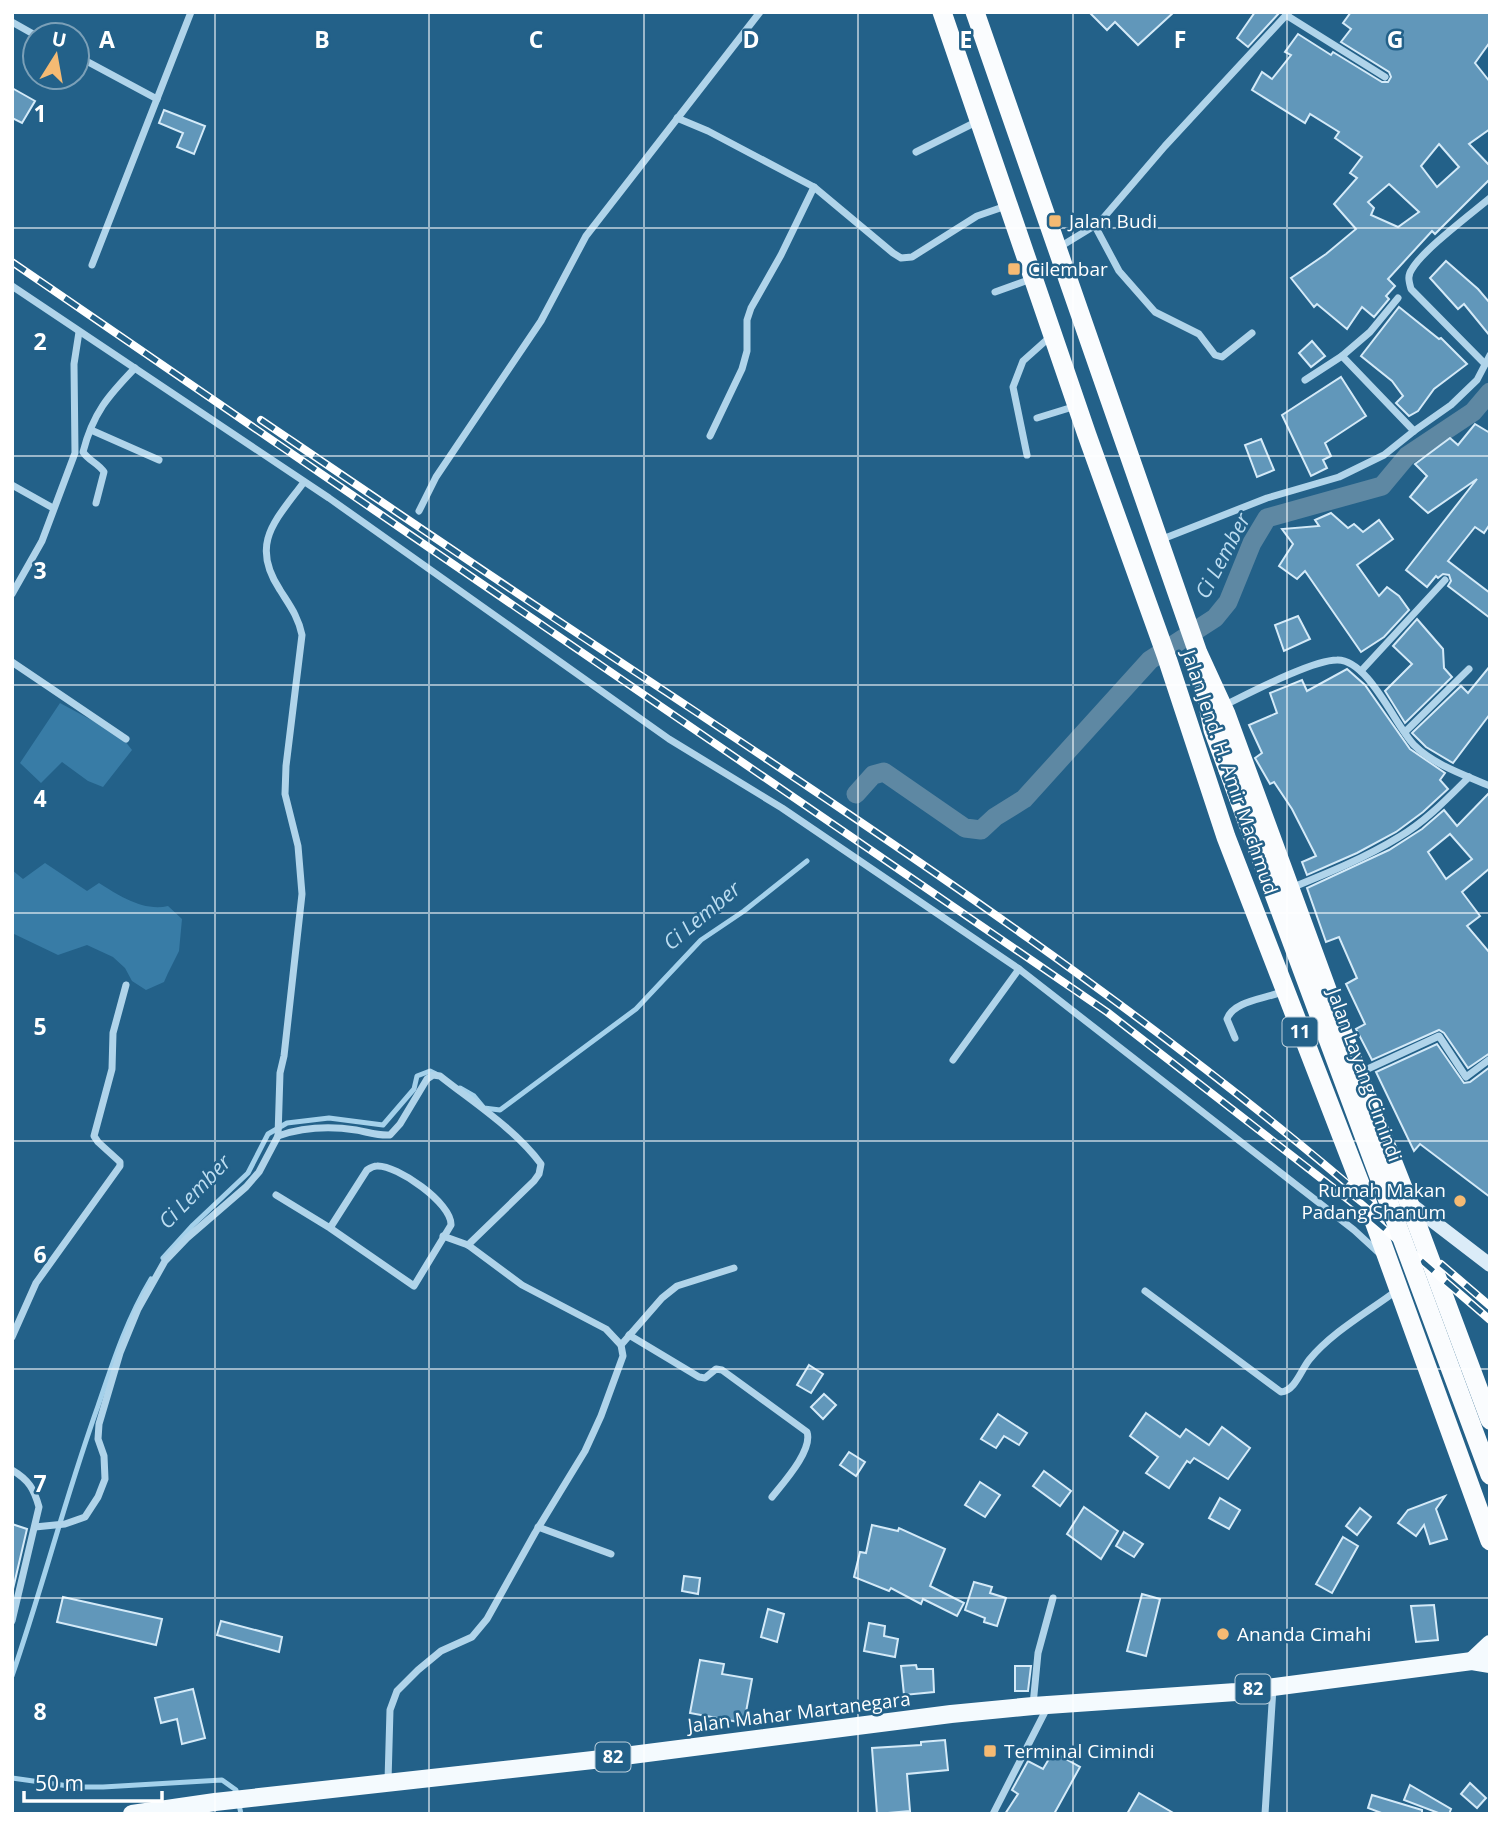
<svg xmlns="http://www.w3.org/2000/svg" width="1502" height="1826" font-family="'Open Sans',sans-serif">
	<rect width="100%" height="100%" fill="#236189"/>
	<!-- green -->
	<g fill="#387ca6">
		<path d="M60,703L121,736L132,750L103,787L88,781L62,762L41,783L20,763Z"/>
		<path d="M45,863L87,891L99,883C118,895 144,912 168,906L182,919L179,951L168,973L164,982L146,990L132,981L125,968L113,957L87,945L58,955L12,933V870L23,879Z"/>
	</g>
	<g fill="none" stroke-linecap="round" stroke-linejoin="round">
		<!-- stream -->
		<g stroke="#a4d1eb" stroke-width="5">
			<path d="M460,1088L474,1096L484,1108L500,1110L636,1009L701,940L744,911L807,861"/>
			<path d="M163,1258L193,1225L248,1173L268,1134L287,1123L329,1118L383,1125L414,1089L417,1076L430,1071L436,1074"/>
			<path d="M12,1676C43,1586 66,1495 98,1406C113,1362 127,1319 151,1279"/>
			<path d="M12,1778L76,1787H103L222,1780L236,1790L241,1814"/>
		</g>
		<!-- canal -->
		<path stroke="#5e88a3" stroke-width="19" d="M856,794L873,775L884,772L965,828L981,830L995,817L1024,799L1150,660L1215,618L1228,602L1252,543L1267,518L1382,486L1407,456L1473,412L1490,392"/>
	</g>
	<!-- building -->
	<g fill="#6197ba" stroke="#d4eaf8" stroke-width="2" fill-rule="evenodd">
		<path d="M1089,12H1174L1138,45L1115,22L1107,30Z"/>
		<path d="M1255,12H1280L1248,47L1237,38Z"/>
		<path d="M1351,12H1490V42L1475,63L1490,82V129L1469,144L1490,166V179L1435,234L1432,231L1388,279L1395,286L1386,296L1389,299L1374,317L1362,307L1347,329L1317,304L1314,307L1291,278L1326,254L1356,229L1334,204L1357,178L1350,173L1362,157L1335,138L1339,132L1310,114L1305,123L1252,90L1262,72L1272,79L1291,55L1285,52L1298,34L1331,55L1333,52L1382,82H1388L1391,77L1389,72L1341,42L1351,29L1343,23ZM1439,144L1459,167L1437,187L1421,166ZM1389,184L1419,212L1398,227L1371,215L1374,208L1368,202Z"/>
		<path d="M12,88L35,101L22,123L12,118Z"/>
		<path d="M164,110L205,126L194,154L177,147L183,133L159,123Z"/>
		<path d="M1446,261L1478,289L1490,303V336L1464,304L1458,309L1430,278Z"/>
		<path d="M1399,307L1439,339L1441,338L1467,364L1434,389L1418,411L1409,416L1396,403L1403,396L1392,381L1361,356Z"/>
		<path d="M1312,341L1325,356L1311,367L1299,353Z"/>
		<path d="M1341,377L1366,416L1325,443L1331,456L1323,460L1327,468L1311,476L1282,415Z"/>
		<path d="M1475,424L1490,433V524L1484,533L1475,527L1448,561L1490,593V618L1448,586L1451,581L1449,575L1443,574L1438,578L1436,576L1427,587L1406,570L1477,479L1428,513L1410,497L1427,476L1415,464L1450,438L1458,445Z"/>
		<path d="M1261,439L1274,470L1257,477L1245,445Z"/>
		<path d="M1331,513L1348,528L1354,524L1363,532L1379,520L1393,539L1357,565L1379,596L1387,587L1399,596L1409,610L1384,637L1361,652L1305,571L1297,579L1279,566L1293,544L1282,529L1319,526L1315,520Z"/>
		<path d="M1298,616L1310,639L1284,651L1275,625Z"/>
		<path d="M1417,619L1443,649L1444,668L1452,677L1405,723L1385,691L1412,664L1393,646Z"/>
		<path d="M1490,666V714L1453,763L1426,747L1412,733L1461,686L1468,693Z"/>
		<path d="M1347,669L1365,685L1410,749L1445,773L1440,780L1448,789L1423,812L1396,832L1357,853L1307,875L1302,862L1316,856L1292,809L1274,782L1270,784L1255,758L1262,753L1249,725L1277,713L1270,693L1302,680L1307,691Z"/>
		<path d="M1490,792V868L1462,892L1480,916L1467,926L1490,953V1053L1468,1068L1444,1033L1439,1030L1372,1060L1356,1029L1365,1024L1346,984L1357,978L1339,937L1326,942L1307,888L1389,850L1422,829L1444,810L1457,826ZM1450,834L1472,859L1446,879L1428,852Z"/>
		<path d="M1437,1044L1464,1083L1470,1082L1490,1067V1197L1420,1144L1414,1151L1376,1072Z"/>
		<path d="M809,1365L823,1374L811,1393L797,1385Z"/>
		<path d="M824,1394L836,1405L823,1419L811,1407Z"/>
		<path d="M1146,1413L1180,1437L1186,1429L1209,1445L1222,1427L1250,1448L1228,1479L1194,1458L1190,1463L1187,1461L1169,1488L1146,1473L1158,1457L1130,1436Z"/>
		<path d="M998,1414L1027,1433L1019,1445L1004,1436L996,1448L981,1439Z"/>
		<path d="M849,1452L865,1462L856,1476L840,1465Z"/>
		<path d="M1044,1471L1071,1491L1060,1506L1033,1486Z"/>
		<path d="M980,1482L1000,1495L985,1517L965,1505Z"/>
		<path d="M1445,1496L1436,1509L1447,1539L1430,1544L1424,1525L1416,1536L1398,1523L1408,1510Z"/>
		<path d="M1220,1498L1240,1510L1229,1529L1209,1518Z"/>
		<path d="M1084,1507L1118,1531L1101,1559L1067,1534Z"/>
		<path d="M1360,1508L1371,1517L1357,1535L1346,1526Z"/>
		<path d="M12,1524L27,1529L13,1589H12Z"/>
		<path d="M872,1525L898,1531L899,1528L945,1549L930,1586L964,1603L957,1616L923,1599L921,1604L891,1588L889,1591L854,1577L860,1552L866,1553Z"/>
		<path d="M1124,1532L1143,1544L1134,1557L1116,1546Z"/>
		<path d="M1343,1537L1358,1546L1332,1593L1316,1584Z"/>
		<path d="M684,1576L700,1578L698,1594L682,1591Z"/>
		<path d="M974,1582L992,1587L990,1593L1006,1598L997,1626L984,1622L985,1618L965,1610Z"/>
		<path d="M1142,1594L1160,1599L1146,1656L1127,1651Z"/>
		<path d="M63,1597L162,1619L156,1645L57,1622Z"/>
		<path d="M1434,1605L1438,1640L1416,1642L1411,1606Z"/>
		<path d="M768,1609L784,1614L777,1642L761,1637Z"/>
		<path d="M221,1621L282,1637L279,1652L217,1635Z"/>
		<path d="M869,1623L885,1626L884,1636L898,1639L895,1657L864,1651Z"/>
		<path d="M700,1660L724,1664L722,1674L752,1679L744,1723L690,1713Z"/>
		<path d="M916,1665L917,1669H933L934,1692L904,1695L901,1666Z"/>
		<path d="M1015,1666H1031L1028,1691H1015Z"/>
		<path d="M193,1689L205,1738L182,1744L177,1719L161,1723L155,1698Z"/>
		<path d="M945,1740L948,1770L907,1774L910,1811L877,1814L872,1748L921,1745V1742Z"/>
		<path d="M1053,1752L1080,1767L1054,1814H1005L1018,1794L1012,1790L1028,1761L1043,1769Z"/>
		<path d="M1470,1783L1486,1798L1477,1808L1461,1794Z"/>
		<path d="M1410,1785L1451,1809L1449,1814H1441L1404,1800Z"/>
		<path d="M1139,1793L1175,1814H1127Z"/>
		<path d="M1372,1795L1422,1810V1814H1384L1368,1808Z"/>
	</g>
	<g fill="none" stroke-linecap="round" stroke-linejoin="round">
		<!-- minor -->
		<g stroke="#b0d4ea" stroke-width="7">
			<path d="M1286,15L1385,77"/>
			<path d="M12,22L35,35"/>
			<path d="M77,56L157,99"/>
			<path d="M677,118L708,131L814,187L893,253L901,258L912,257L977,216L1006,206"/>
			<path d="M916,152L978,121"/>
			<path d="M1095,226L1119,271L1155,312L1199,334L1215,355L1222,357L1252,333"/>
			<path d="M1058,248L1099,223L1165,146L1289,12"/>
			<path d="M92,265L191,12"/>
			<path d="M12,286L329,498L669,739L782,808L1019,969L1354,1230L1379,1253"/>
			<path d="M995,292L1031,279"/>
			<path d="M1342,356L1414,431"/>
			<path d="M1485,364L1411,289C1409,281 1407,276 1412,269C1423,250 1471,214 1490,198"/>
			<path d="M1305,380L1342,356L1370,332L1398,298"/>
			<path d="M1037,418L1076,406"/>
			<path d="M91,430L159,460"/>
			<path d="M710,436L742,369L747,351V320L751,308L781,255L814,187"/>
			<path d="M1027,455L1013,387L1023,361L1051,336"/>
			<path d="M12,485L53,508"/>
			<path d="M96,503L104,472C98,463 89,461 83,452C93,413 108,396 135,368"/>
			<path d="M419,511L436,477L541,321L586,236L760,12"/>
			<path d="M1160,540L1267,498L1339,477L1384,455L1414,431L1451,405L1477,380L1490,355"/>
			<path d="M12,594L42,541L75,453L74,364L79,332"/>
			<path d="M12,662L126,739"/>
			<path d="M1361,671L1445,580"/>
			<path d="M1223,706C1248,694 1312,660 1337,660C1368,659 1395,725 1414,745C1434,765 1465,775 1490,786"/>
			<path d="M1405,732L1469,669"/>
			<path d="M1291,888C1328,873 1365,858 1399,837C1425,822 1448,798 1469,777"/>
			<path d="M1235,1038L1227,1019C1234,1000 1267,999 1284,991"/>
			<path d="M953,1060L1019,969"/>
			<path d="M1359,1073L1439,1036L1466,1077L1490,1059"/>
			<path d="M278,1136C304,1127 329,1126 356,1130C368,1132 378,1136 390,1135L400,1124L427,1079L433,1075L440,1076C474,1103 515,1129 541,1164L539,1174L534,1181L468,1245"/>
			<path d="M276,1195L330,1228L414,1286L451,1225C452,1203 397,1165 377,1166C373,1166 370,1168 367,1170L330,1228"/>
			<path d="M1145,1291L1281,1392C1295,1391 1301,1370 1309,1360C1332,1332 1368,1312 1396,1291"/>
			<path d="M629,1335L699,1377L705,1378L716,1369L722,1370L807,1432C813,1450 784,1482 772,1497"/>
			<path d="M12,1337L36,1283L120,1166V1162L98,1142L94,1136L112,1069L113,1033L126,985"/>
			<path d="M621,1345L662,1298L677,1286L734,1268"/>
			<path d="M12,1470C29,1480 34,1489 39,1507L12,1621"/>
			<path d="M35,1527L65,1524L85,1517L98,1497L105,1479L104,1456L98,1439L99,1424L120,1353L138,1309L165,1261L187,1238L246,1187L259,1172L278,1136L280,1073L284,1056L302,894L298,846L285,794L286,766L302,635C298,616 290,606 280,590C249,543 276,520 304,482"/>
			<path d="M538,1527L611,1554"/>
			<path d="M1033,1705L1038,1653L1053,1598"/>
			<path d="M388,1781L390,1710L397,1691L418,1670L441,1651L472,1637L487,1619L535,1533L585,1451L601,1416L623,1356L621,1345L606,1329L522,1285L468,1245L443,1236"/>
			<path d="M993,1814L1048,1706"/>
			<path d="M1265,1814L1273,1688"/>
		</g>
		<!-- secondary -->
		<path stroke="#dbecf8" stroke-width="14" d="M1408,1202L1490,1265"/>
		<!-- primary -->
		<g stroke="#f4fafe" stroke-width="18">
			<path d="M1472,1661L1490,1644"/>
			<path d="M132,1814L215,1802L593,1760L951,1714L1033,1706L1236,1692L1472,1661L1490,1664"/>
		</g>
		<!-- trunk -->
		<g stroke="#fafcfe" stroke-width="19">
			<path d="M942,12L1087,435L1166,655L1226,837L1366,1199L1490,1541"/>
			<path d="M975,12L1198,653L1226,714L1358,1074L1409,1203L1490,1420"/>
			<path d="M1204,685L1213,730L1228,770"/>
		</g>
		<defs>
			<g id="rail">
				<path d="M12,262L1107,1012L1372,1218L1490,1320"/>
				<path d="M261,420C395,511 530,603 666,692C910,854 1155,1017 1377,1209"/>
				<path d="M1441,1264L1490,1306"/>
			</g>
		</defs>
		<!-- rail casing -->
		<use href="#rail" stroke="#fff" stroke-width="8"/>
		<!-- rail -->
		<use href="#rail" stroke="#236189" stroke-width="5" stroke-dasharray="16" stroke-linecap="butt"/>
		<!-- trunk-bridge -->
		<path stroke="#fafcfe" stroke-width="19" d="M1228,770L1490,1475"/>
	</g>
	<!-- grid -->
	<path fill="none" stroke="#fff" stroke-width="2" stroke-opacity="0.55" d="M215,12V1814M429,12V1814M644,12V1814M858,12V1814M1073,12V1814M1287,12V1814M12,228H1490M12,456H1490M12,685H1490M12,913H1490M12,1141H1490M12,1369H1490M12,1598H1490"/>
	<!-- markers -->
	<g fill="#f5ba73" stroke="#236189" stroke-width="2.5">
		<rect x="1048" y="214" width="14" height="14" rx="3.5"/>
		<rect x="1007" y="262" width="14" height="14" rx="3.5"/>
		<circle cx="1460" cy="1201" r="7"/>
		<circle cx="1223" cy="1634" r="7"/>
		<rect x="983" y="1744" width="14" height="14" rx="3.5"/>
	</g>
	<g text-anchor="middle" stroke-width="5" stroke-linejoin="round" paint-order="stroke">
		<!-- shield labels -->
		<g fill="#236189" stroke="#bdd0dc" stroke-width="2">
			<rect x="1282.5" y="1017.5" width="35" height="29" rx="5"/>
			<rect x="1235.5" y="1674.5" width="35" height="29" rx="5"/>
			<rect x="595.5" y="1742.5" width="35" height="29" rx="5"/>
		</g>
		<g font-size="18" font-weight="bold" fill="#fff">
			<text x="1300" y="1038">11</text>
			<text x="1253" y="1695">82</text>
			<text x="613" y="1763">82</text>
		</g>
		<!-- poi labels -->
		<g font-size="19" fill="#fff" stroke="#236189" text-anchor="start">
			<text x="1069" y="228">Jalan Budi</text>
			<text x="1028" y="276">Cilembar</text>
			<text x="1446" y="1197" text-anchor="end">Rumah Makan<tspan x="1446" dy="22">Padang Shanum</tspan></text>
			<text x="1237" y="1641">Ananda Cimahi</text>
			<text x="1004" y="1758">Terminal Cimindi</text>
		</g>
		<!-- street labels -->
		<g font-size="19" fill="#fff" stroke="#236189">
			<text transform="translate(1230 772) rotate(71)" y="7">Jalan Jend. H. Amir Machmud</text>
			<text transform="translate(1365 1075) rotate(70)" y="7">Jalan Layang Cimindi</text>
			<text transform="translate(799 1712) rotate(-7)" y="7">Jalan Mahar Martanegara</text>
		</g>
		<!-- water labels -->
		<g font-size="21" font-style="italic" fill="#bcddf1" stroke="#236189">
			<text transform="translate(1223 556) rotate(-62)" y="7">Ci Lember</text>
			<text transform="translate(702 916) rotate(-40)" y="7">Ci Lember</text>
			<text transform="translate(195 1192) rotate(-46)" y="7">Ci Lember</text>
		</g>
	</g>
	<g font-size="23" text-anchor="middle" font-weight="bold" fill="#fff" stroke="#236189" stroke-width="5" stroke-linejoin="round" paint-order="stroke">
		<text x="107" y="48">A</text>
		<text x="322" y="48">B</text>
		<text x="536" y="48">C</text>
		<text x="751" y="48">D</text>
		<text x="966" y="48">E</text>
		<text x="1180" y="48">F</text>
		<text x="1395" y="48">G</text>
		<text x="40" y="122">1</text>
		<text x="40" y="350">2</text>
		<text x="40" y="579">3</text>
		<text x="40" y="807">4</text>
		<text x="40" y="1035">5</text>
		<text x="40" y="1263">6</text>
		<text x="40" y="1492">7</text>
		<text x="40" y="1720">8</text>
	</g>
	<!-- border -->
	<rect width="1502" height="1826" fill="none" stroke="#ffffff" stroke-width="28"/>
	<!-- north arrow -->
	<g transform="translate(56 56) rotate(11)"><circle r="33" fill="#236189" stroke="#7ba0b8" stroke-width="2"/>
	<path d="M0-5L12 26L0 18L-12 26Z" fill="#f5ba73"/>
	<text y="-10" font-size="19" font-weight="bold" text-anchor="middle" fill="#ffffff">U</text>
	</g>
	<!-- scale -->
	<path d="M24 1791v10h138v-10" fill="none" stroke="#ffffff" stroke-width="3.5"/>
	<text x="35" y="1791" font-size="21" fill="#ffffff" stroke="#236189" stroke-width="5" paint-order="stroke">50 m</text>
</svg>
